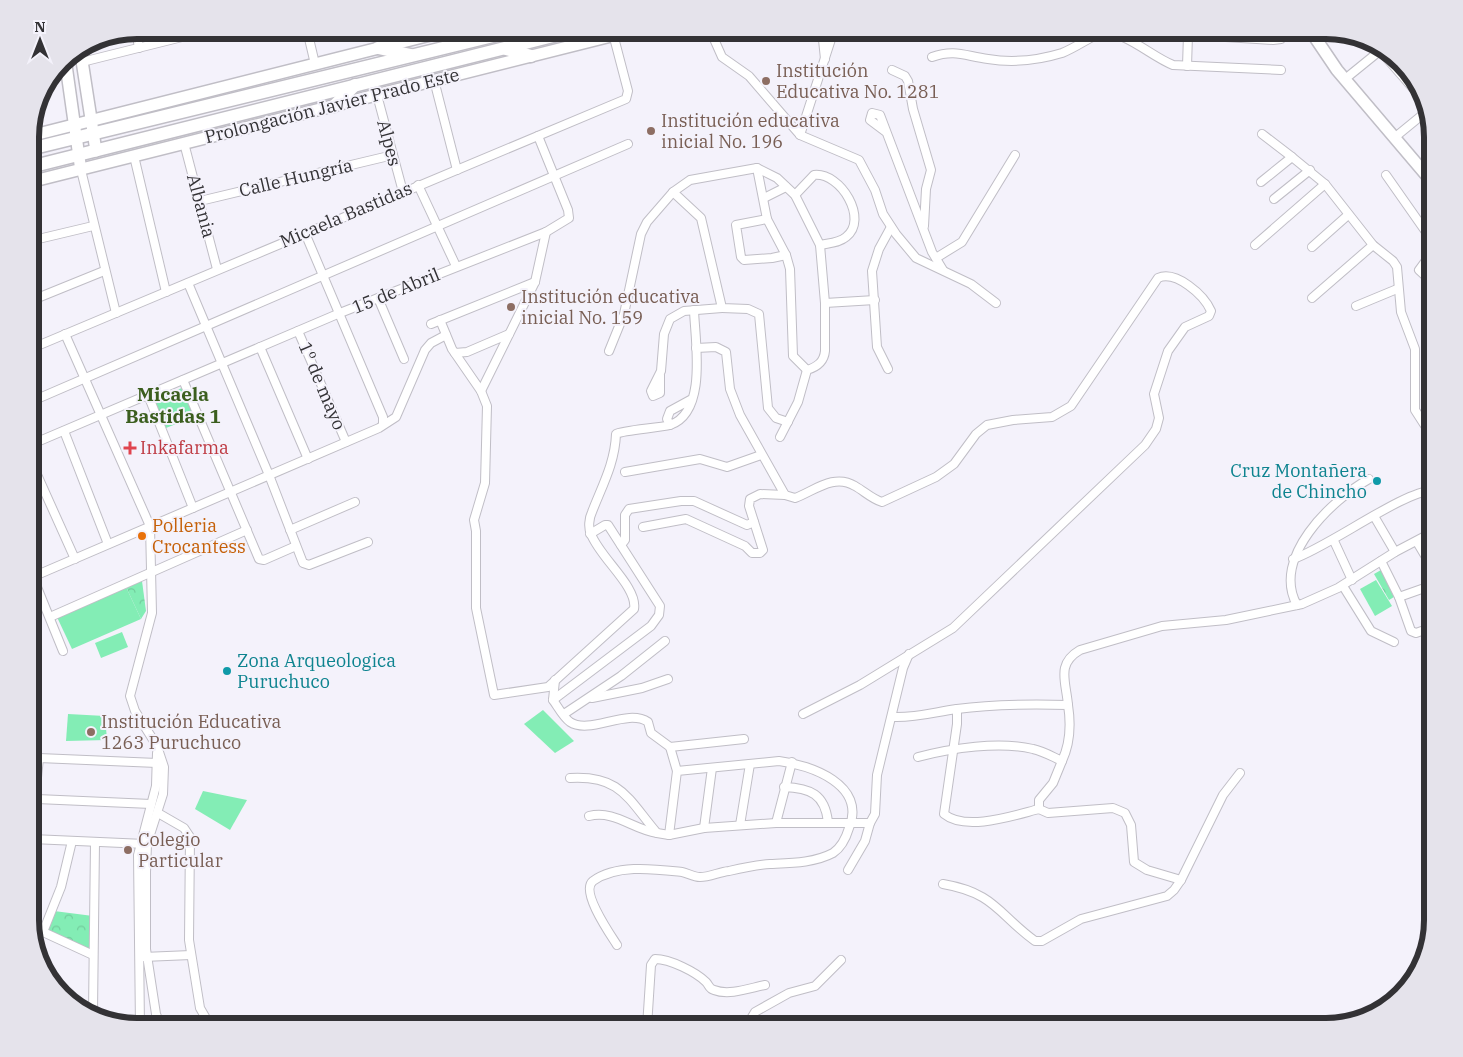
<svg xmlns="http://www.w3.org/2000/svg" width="1463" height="1057" font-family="'IBM Plex Serif',serif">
	<defs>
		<pattern id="park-crowns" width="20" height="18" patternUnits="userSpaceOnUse" patternTransform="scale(1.25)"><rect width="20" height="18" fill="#83edb5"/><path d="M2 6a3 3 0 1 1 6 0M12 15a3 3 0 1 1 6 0" fill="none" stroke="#72cc9c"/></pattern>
	</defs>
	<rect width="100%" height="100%" fill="#f4f2fb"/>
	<!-- grass -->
	<g fill="#83edb5">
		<path d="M1376,580L1392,606L1375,616L1360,589Z"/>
		<path d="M126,587L141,619L72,649L56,615Z"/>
		<path d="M122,632L128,647L101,658L95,643Z"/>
		<path d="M543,710L574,741L555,753L524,724Z"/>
		<path d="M68,714L105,716L107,740L66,741Z"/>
		<path d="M203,791L247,800L230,830L195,809Z"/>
	</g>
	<!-- park -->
	<g fill="url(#park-crowns)">
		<path d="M184,387L196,416L166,428L154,400Z"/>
		<path d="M1381,570L1394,597L1389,600L1374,574Z"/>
		<path d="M142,581L146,611L141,619L126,587Z"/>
		<path d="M54,911L93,916L92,953L46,931Z"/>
	</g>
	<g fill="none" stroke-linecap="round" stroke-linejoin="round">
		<defs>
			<g id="street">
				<path d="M136,30L139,48"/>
				<path d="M307,30L315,64"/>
				<path d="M710,30L722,57L749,76L800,135L859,160L875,190L883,214L896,234L916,258L971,284L996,303"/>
				<path d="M822,30L825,59"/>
				<path d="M1158,30L1163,33L1273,40L1281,39L1286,30"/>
				<path d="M1377,47L1425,102"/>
				<path d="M932,57C955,49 965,56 988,59C1012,63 1039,60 1062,53C1075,48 1087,39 1100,33C1125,30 1150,56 1173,65L1281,70"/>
				<path d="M82,62L210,30"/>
				<path d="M1187,66L1188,35"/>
				<path d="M892,70L905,76L908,81L913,109L931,170L926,189L924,226"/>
				<path d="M1345,79L1382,49"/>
				<path d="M434,80L457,170"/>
				<path d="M377,95L403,192"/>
				<path d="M886,132L870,120L872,113L880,115L932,252L943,270"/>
				<path d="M1262,134L1292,157"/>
				<path d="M800,135L834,30"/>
				<path d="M1394,138L1427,111"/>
				<path d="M184,143L217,269"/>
				<path d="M134,156L166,292"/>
				<path d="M757,168L767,219L786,255L790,269L793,356L807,370"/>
				<path d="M81,170L116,313"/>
				<path d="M1386,175L1433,242"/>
				<path d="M1261,182L1292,157L1325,184L1373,245L1393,261L1397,267L1401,312L1415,349V410L1433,438"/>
				<path d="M418,185L456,266"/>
				<path d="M673,192L701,218L722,308L748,309L759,314L768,408L776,418L788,422"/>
				<path d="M795,195L814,175C841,172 869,220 846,237C839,243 829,243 820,245"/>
				<path d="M764,198L786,187"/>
				<path d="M1274,199L1310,170"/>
				<path d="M200,201L393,155"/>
				<path d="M767,219L736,225L741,257L744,260L772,258L786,255"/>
				<path d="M305,233L383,417V424"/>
				<path d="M30,241L93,226"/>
				<path d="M1255,245L1325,184"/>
				<path d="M1312,247L1348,215"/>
				<path d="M1433,251L1419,270L1433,283"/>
				<path d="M936,258L962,242L1015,155"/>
				<path d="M188,283L269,475L303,563L309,565L368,542"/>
				<path d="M378,298L404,359"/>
				<path d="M1312,298L1373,245"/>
				<path d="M30,301L104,271"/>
				<path d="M825,303L875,300"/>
				<path d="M1356,306L1397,289"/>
				<path d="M440,320L452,349L481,391L487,406L485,483L474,520L476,531V608L494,695L548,687L634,609C638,587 600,558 591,534C588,528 589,518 592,512C602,486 615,463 616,434C623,430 659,428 670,425"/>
				<path d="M431,324L535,282"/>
				<path d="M298,331L346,442"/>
				<path d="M65,334L150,526L152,613L130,696L135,711L157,746L164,767L163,794L147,844L146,872V949L156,1014L161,1027"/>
				<path d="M260,347L308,459"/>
				<path d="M696,348L716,347L726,352L730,389L740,415L785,495L795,498C814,491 834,473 855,486C864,491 872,499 882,502L936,477L954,464L976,434L987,425L1013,420L1052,417L1071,406L1158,278C1176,270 1204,295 1211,311L1209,316L1185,327L1168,351L1154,394L1159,418L1156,429L1145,445L953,628L860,685L803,714"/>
				<path d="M30,349L626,99L628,91L612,30"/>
				<path d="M609,351L624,314L641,234L647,222L673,192L690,180L757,168L777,178L795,195L820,245L825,303V351C824,362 817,367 807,370L798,402L780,437"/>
				<path d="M455,353L467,352L509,334"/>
				<path d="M888,369L877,347L872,271L879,249L891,227"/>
				<path d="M660,375V393L653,396L651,391L661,371L664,334L670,319L684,311L722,308"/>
				<path d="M183,380L259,559L264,560L296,546"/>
				<path d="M481,391L535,282L546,232"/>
				<path d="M148,395L193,508"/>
				<path d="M692,399L670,411L667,419L670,425C708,412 695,341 694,310"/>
				<path d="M30,402L628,144"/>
				<path d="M64,431L108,544"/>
				<path d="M30,445L340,313L546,232L569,218L568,210L538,136"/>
				<path d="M30,459L75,559"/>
				<path d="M625,472L700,459L727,467L761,455"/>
				<path d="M1374,516L1395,552"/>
				<path d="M643,527L686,519L745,546L752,553H760L763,550L749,506L750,499L760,494L785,495"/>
				<path d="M290,530L355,502"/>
				<path d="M1334,541L1352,580"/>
				<path d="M1417,542L1433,569"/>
				<path d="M621,545L625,540V515L629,509L681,501H694L747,525L754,522"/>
				<path d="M1293,559C1327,548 1408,488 1433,491"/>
				<path d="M1381,561L1399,597L1411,631L1416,633L1433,627"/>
				<path d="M30,570L63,651"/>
				<path d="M30,578L379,428L396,417L425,350L431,343L446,335"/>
				<path d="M1343,586L1371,631L1394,642"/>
				<path d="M1399,597L1433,585"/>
				<path d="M1297,605C1271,558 1331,500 1369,479"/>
				<path d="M50,617L247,530"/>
				<path d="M555,680L553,700C558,707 563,717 570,722C590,735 627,708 648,722L651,733L670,747L677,771"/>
				<path d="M592,698L642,688L668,679"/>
				<path d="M553,700L651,626L659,615L660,606L608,525H605L590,534"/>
				<path d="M1068,705C1066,681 1056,664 1080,650L1162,626L1226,620L1302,604L1338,588L1395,552L1433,532"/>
				<path d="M957,709V724L944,814C966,832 1015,815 1039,809"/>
				<path d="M564,714L621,676L665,641"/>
				<path d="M893,717C916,718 935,712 957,709C994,704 1032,704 1068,705C1071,724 1070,744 1062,761C1053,757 1043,751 1033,749C999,741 952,748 918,757"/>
				<path d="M670,747L744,739"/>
				<path d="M1062,761L1053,783L1039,800V809L1048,813L1113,808L1125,813L1131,825L1134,862L1147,870L1181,880"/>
				<path d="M570,778C621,775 628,799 657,833L669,835L704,828L776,823H870L875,814L877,775L903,668L909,654"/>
				<path d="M784,787C810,788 825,794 828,822"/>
				<path d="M37,799L151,804"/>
				<path d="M158,813L184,828L190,837L189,940L200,1008L211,1027"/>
				<path d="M589,816C615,810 632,829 657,833"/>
				<path d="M776,823L792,762"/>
				<path d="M740,825L750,764"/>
				<path d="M704,828L712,768"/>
				<path d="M32,839L145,844"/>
				<path d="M30,846L39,758L157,763"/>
				<path d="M848,870L865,841L870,823"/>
				<path d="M943,884C995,893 998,914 1035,941H1042L1081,919L1167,896L1174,890L1181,880L1223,795L1240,773"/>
				<path d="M30,926L93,955"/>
				<path d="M43,932L61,887L72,841"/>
				<path d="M617,945C610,934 580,891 593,881C617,864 654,869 682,872C688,873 693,877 700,877C710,877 719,872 729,871C742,868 756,865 770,864C791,863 814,863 833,853C842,847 846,838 849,828C867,785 811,765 779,761L677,771L669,835"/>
				<path d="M143,957L191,955"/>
				<path d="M57,988L81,1008"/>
				<path d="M93,1012L95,842"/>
				<path d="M140,1025L158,1021"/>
				<path d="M140,1027L138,855L156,786L157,753"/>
				<path d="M647,1027L651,965L655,959C670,959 696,972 706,982C709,985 709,989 714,990C729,996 750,988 765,985"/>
				<path d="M746,1027L755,1012L789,993L815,986L841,960"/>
			</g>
			<g id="secondary">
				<path d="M1310,30L1337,70L1433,183"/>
				<path d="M80,48L96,151"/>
				<path d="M65,58L80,164"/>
				<path d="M30,136L450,30"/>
				<path d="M30,182L635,30"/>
			</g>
			<g id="primary">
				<path d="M378,48L411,55"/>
				<path d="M506,49L531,56"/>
				<path d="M334,106L355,85"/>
				<path d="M30,149L517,30"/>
				<path d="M30,167L577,30"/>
			</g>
		</defs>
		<!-- street casing -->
		<use href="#street" stroke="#c0bec6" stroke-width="10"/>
		<!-- secondary casing -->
		<use href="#secondary" stroke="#c0bec6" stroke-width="14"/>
		<!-- primary casing -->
		<use href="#primary" stroke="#c0bec6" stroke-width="15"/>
		<!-- street -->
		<use href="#street" stroke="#fff" stroke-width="8"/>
		<!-- secondary -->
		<use href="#secondary" stroke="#fff" stroke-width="11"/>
		<!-- primary -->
		<use href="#primary" stroke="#fff" stroke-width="12"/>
	</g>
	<!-- markers -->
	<g fill="#8d6e63" stroke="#f4f2fb" stroke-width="2">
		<circle cx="766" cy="81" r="5"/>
		<circle cx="651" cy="131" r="5"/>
		<circle cx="511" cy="307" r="5"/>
		<circle cx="91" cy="732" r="5"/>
		<circle cx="128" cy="850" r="5"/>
	</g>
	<path fill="#e0444e" stroke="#f4f2fb" stroke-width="2" d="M127.5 440.5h5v5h5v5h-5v5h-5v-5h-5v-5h5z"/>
	<g fill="#0f9aa8" stroke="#f4f2fb" stroke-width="2">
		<circle cx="1377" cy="481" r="5"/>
		<circle cx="227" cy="671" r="5"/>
	</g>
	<circle fill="#e8710a" stroke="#f4f2fb" stroke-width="2" cx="142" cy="536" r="5"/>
	<g text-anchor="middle" stroke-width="4" stroke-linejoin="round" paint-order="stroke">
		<!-- education labels -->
		<g font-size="18" fill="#785e54" stroke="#f4f2fb" text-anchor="start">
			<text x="776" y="77">Institución<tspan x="776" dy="21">Educativa No. 1281</tspan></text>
			<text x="661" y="127">Institución educativa<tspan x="661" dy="21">inicial No. 196</tspan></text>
			<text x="521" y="303">Institución educativa<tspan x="521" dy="21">inicial No. 159</tspan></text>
			<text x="101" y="728">Institución Educativa<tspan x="101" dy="21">1263 Puruchuco</tspan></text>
			<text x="138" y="846">Colegio<tspan x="138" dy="21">Particular</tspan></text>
		</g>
		<!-- street labels -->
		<g font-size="18" fill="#333235" stroke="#f4f2fb">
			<text transform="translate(332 106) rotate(-14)" y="6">Prolongación Javier Prado Este</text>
			<text transform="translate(389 143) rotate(75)" y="6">Alpes</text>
			<text transform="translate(296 178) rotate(-13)" y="6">Calle Hungría</text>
			<text transform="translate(201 206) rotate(75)" y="6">Albania</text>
			<text transform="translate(346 215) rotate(-23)" y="6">Micaela Bastidas</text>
			<text transform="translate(396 291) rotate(-22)" y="6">15 de Abril</text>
			<text transform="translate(322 386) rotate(67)" y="6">1º de mayo</text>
		</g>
		<!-- health labels -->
		<g font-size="18" fill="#be3a42" stroke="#f4f2fb" text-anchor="start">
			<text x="140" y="454">Inkafarma</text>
		</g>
		<!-- culture labels -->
		<g font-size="18" fill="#0d838f" stroke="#f4f2fb" text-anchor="end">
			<text x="1367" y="477">Cruz Montañera<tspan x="1367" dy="21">de Chincho</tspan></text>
			<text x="237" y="667" text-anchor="start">Zona Arqueologica<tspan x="237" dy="21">Puruchuco</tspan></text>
		</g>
		<!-- food labels -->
		<g font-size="18" fill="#c56008" stroke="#f4f2fb" text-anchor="start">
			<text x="152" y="532">Polleria<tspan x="152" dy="21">Crocantess</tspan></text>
		</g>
		<!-- neighbourhood labels -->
		<g font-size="19" font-weight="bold" fill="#3b5e1e" stroke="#f4f2fb">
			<text x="173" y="401">Micaela<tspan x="173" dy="22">Bastidas 1</tspan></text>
		</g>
	</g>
	<!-- crop -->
	<path d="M0 0H1463V1057H0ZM137 39H1326A98 98 0 0 1 1424 137V920A98 98 0 0 1 1326 1018H137A98 98 0 0 1 39 920V137A98 98 0 0 1 137 39Z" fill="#e5e3eb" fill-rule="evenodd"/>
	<path fill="none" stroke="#333235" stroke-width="6" d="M137 39H1326A98 98 0 0 1 1424 137V920A98 98 0 0 1 1326 1018H137A98 98 0 0 1 39 920V137A98 98 0 0 1 137 39Z"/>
	<!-- north arrow -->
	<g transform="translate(40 40)" stroke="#f4f2fb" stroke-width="4" paint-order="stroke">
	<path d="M0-4L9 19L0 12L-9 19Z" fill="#333235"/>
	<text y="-8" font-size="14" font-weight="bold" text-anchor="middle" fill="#333235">N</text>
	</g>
</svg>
